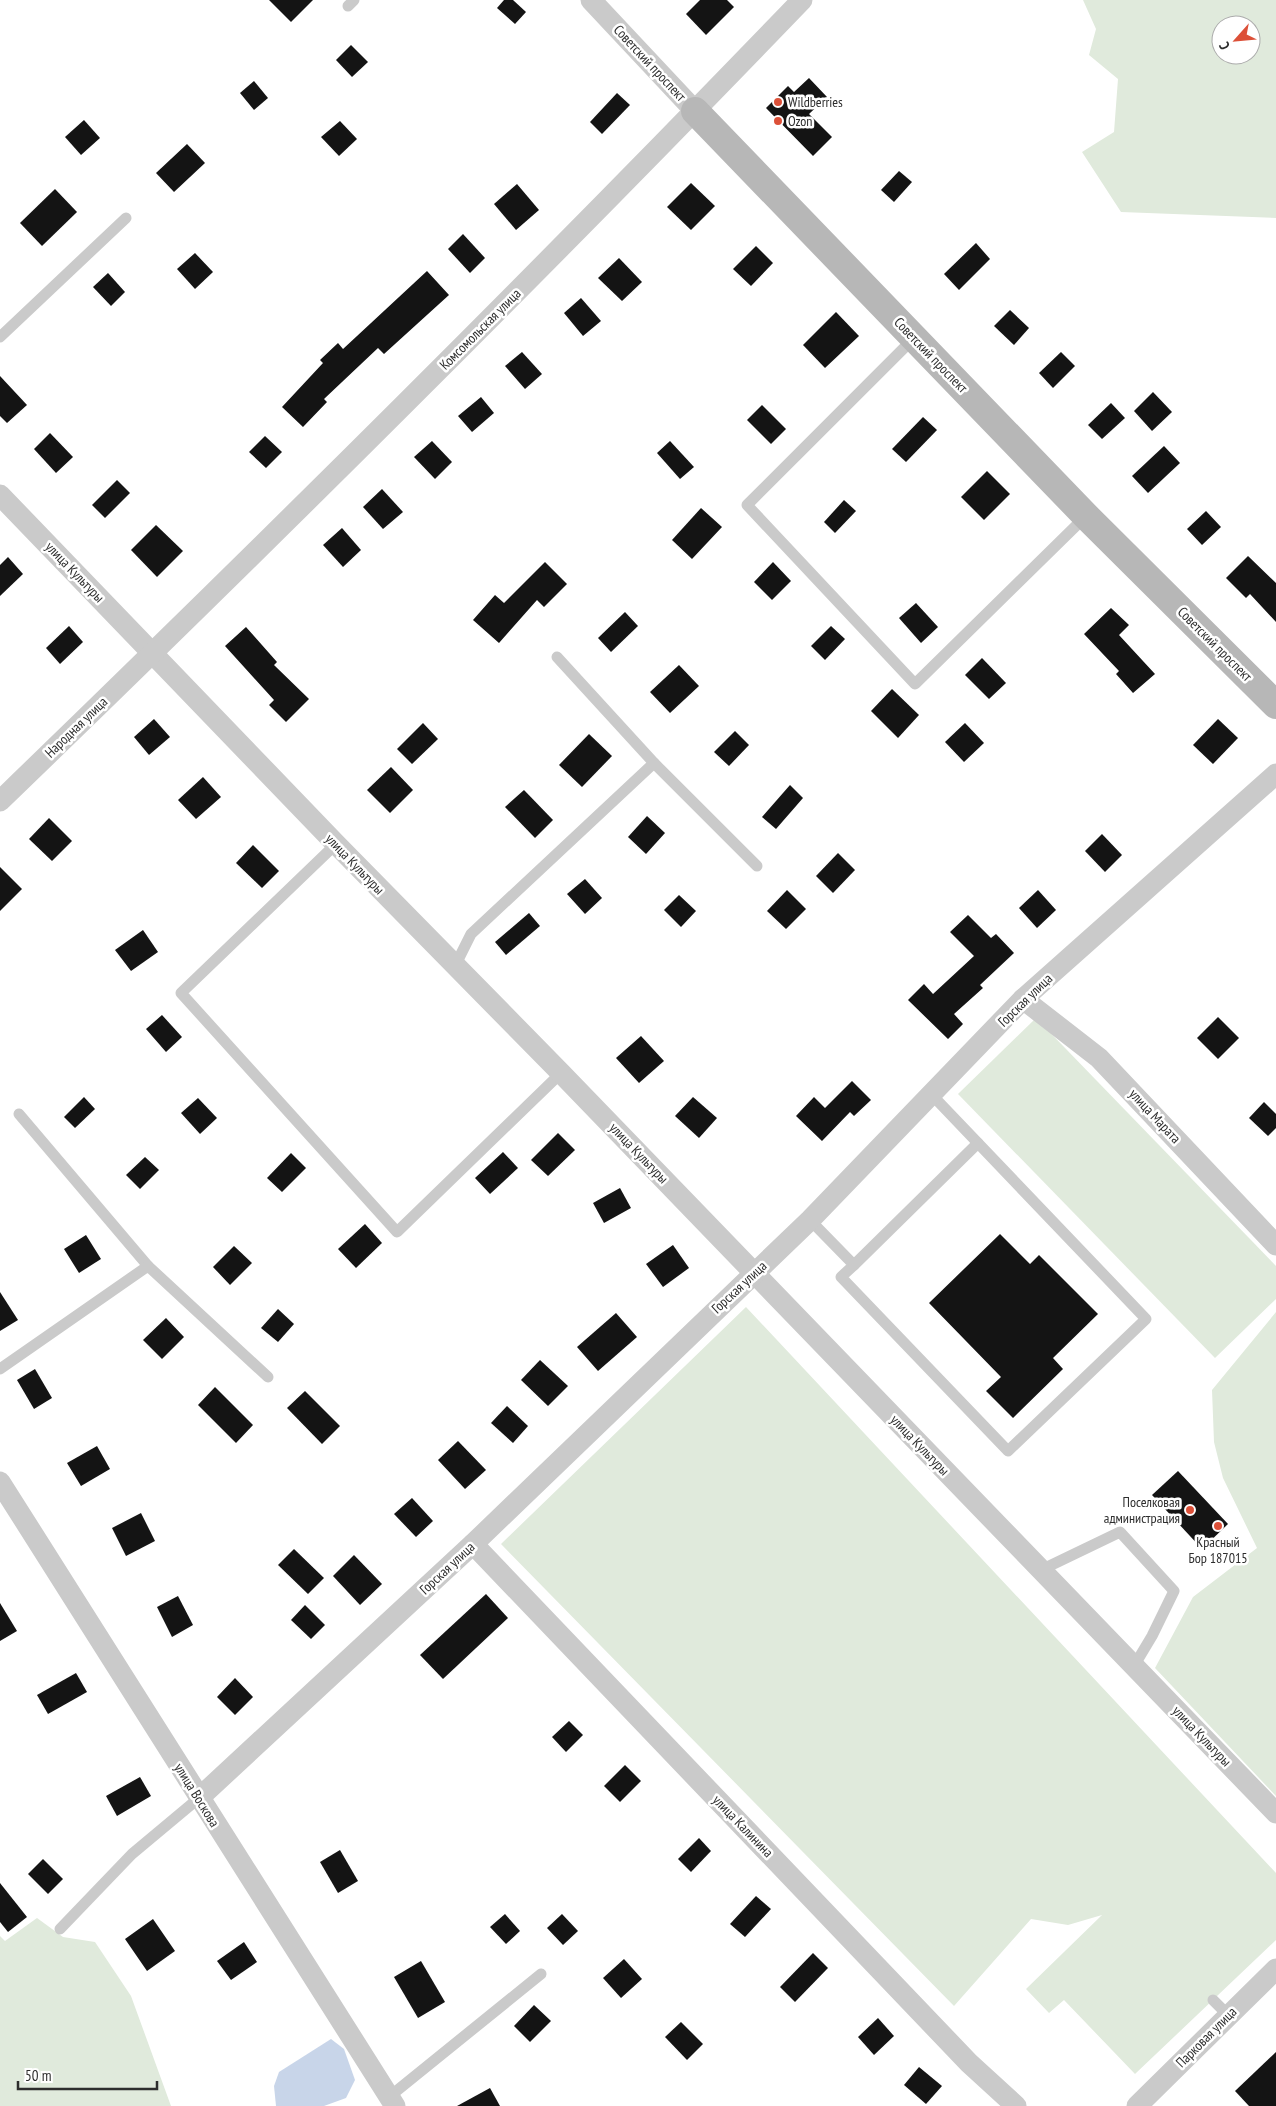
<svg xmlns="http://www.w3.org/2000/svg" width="1276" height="2106" font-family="'PT Sans Narrow',sans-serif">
	<rect width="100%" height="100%" fill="#fff"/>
	<!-- green -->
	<g fill="#e0eadc" fill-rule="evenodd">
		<path d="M1083,0H1276V218L1121,212L1082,152L1114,132L1118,79L1089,55L1096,29ZM1221,25H1251V55H1221Z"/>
		<path d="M1036,1018L1276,1266V1299L1215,1358L958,1094Z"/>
		<path d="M746,1307L1276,1873V1940L1135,2074L1064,2000L1049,2013L1026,1989L1102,1915L1068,1925L1031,1919L954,2006L501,1544Z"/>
		<path d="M1276,1312V1796L1155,1668L1193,1597L1257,1548L1223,1478L1214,1442L1212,1390Z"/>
		<path d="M37,1918L63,1937L95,1942L131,1996L171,2106H0V1936L5,1941Z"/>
	</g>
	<!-- water -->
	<path fill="#c8d5e9" d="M331,2039L344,2049L355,2080L346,2098L324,2106H276L274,2086L279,2072Z"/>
	<!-- building -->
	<g fill="#141414">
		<path d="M269,0H313L291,22Z"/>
		<path d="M504,0H513L526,12L515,24L497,8Z"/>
		<path d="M700,0H727L734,7L706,35L686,14Z"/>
		<path d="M351,45L368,62L352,77L336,60Z"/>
		<path d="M809,78L827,97L809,114L832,137L813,156L766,108L788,86L794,92Z"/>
		<path d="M254,81L268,98L254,110L240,93Z"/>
		<path d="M617,93L630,105L602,134L590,122Z"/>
		<path d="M84,120L100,138L81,155L65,137Z"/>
		<path d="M340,121L357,139L339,156L321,137Z"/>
		<path d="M187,144L205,163L174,192L156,173Z"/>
		<path d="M899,171L912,182L894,202L881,190Z"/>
		<path d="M691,183L715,206L691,230L667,207Z"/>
		<path d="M517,184L539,210L516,230L494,204Z"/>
		<path d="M55,189L77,212L42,246L20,223Z"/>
		<path d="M463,234L485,258L470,273L448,249Z"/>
		<path d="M976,243L990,259L959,290L944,274Z"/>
		<path d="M756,246L773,263L751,286L733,269Z"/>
		<path d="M195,253L213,272L195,289L177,269Z"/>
		<path d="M619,258L642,282L622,301L598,278Z"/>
		<path d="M427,271L449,295L384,354L378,348L324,399L327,402L303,427L282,407L323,363L320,360L338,343L343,349Z"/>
		<path d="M108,273L125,292L111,306L93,287Z"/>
		<path d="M581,298L601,321L583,336L564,313Z"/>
		<path d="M1010,310L1029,328L1014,345L994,326Z"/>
		<path d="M836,312L859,336L825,368L803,345Z"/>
		<path d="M522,352L542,374L525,389L505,366Z"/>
		<path d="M1061,352L1075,366L1053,388L1039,373Z"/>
		<path d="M0,376L27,405L7,423L0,416Z"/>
		<path d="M1153,392L1172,412L1152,431L1134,411Z"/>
		<path d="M481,397L494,413L472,432L458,416Z"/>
		<path d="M1111,403L1125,418L1102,439L1088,425Z"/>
		<path d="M762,405L786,429L771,444L747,420Z"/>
		<path d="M923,417L937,430L906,462L892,449Z"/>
		<path d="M50,433L73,457L56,473L34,449Z"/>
		<path d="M265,436L282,452L266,468L249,452Z"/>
		<path d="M432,441L452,462L435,479L414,457Z"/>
		<path d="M670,441L694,467L680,479L657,453Z"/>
		<path d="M1164,446L1180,463L1148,493L1132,476Z"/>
		<path d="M987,471L1010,494L984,520L961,497Z"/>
		<path d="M117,480L130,493L105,518L92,505Z"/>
		<path d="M382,489L403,512L383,529L363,507Z"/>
		<path d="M844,500L856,511L835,533L824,522Z"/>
		<path d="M701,508L722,527L692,559L672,540Z"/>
		<path d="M1206,511L1221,527L1202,545L1187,529Z"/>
		<path d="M156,525L183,551L157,577L131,550Z"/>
		<path d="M342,528L361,550L343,567L323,545Z"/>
		<path d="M1248,556L1276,583V622L1250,594L1246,598L1226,578Z"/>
		<path d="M8,557L23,574L0,596V565Z"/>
		<path d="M545,562L567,584L544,607L537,600L499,643L473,620L495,595L504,603Z"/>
		<path d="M773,562L791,581L772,600L754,582Z"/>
		<path d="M916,603L938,627L921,643L899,618Z"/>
		<path d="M1111,608L1129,625L1119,635L1155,674L1133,693L1116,674L1119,671L1084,634Z"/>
		<path d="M625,612L638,626L611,652L598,638Z"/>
		<path d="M69,626L83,642L60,664L46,648Z"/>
		<path d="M831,626L845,639L825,660L811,646Z"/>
		<path d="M246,627L277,662L274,665L309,699L286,722L269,705L274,700L225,646Z"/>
		<path d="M982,658L1006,683L989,699L965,675Z"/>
		<path d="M679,665L699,686L670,713L650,692Z"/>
		<path d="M892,689L919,715L898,738L871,711Z"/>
		<path d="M154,719L170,737L149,755L134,737Z"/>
		<path d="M1218,719L1238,738L1213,764L1193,745Z"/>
		<path d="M423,723L438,739L412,764L397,749Z"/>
		<path d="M965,723L984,743L964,762L945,742Z"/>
		<path d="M735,731L749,745L729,766L714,752Z"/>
		<path d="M589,734L612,756L582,787L559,765Z"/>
		<path d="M391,767L413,790L390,813L367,790Z"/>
		<path d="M203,777L221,797L196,819L178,800Z"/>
		<path d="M790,785L803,798L776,829L762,817Z"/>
		<path d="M524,790L553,820L535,838L505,807Z"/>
		<path d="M647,816L665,833L646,854L628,837Z"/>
		<path d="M49,818L72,841L52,861L29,839Z"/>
		<path d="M1102,834L1122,855L1105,872L1085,851Z"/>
		<path d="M253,845L279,871L262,888L236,863Z"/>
		<path d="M838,853L855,870L833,893L816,876Z"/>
		<path d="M0,867L22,889L0,911Z"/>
		<path d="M585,879L602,898L585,914L567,894Z"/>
		<path d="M787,890L806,909L786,929L767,911Z"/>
		<path d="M1038,890L1056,910L1037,928L1019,908Z"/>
		<path d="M679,895L696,911L681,927L664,910Z"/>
		<path d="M529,913L540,926L506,955L495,942Z"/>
		<path d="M968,915L991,938L996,934L1014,953L980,985L983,988L954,1014L963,1024L948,1039L908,1000L924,984L933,994L974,956L950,932Z"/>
		<path d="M143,930L158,952L131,971L115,950Z"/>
		<path d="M162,1015L182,1037L166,1052L146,1029Z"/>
		<path d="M1218,1017L1239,1038L1218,1059L1197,1038Z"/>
		<path d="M641,1036L664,1061L639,1083L616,1058Z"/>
		<path d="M852,1081L871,1100L854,1116L850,1112L822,1141L796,1116L814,1097L825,1108Z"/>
		<path d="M84,1097L95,1109L75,1128L64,1117Z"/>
		<path d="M693,1097L717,1118L699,1138L675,1116Z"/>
		<path d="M198,1098L217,1118L200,1134L181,1113Z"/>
		<path d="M1264,1102L1276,1114V1128L1268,1136L1249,1118Z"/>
		<path d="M558,1133L575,1150L548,1176L531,1160Z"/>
		<path d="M503,1152L518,1168L490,1194L475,1178Z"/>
		<path d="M291,1153L306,1168L282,1192L267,1178Z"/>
		<path d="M145,1157L159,1170L140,1189L126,1175Z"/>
		<path d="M620,1188L631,1208L604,1223L593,1203Z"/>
		<path d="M365,1224L382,1243L356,1268L338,1249Z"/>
		<path d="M1000,1234L1030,1264L1039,1255L1098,1314L1053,1358L1063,1369L1013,1418L986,1391L1001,1377L929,1303Z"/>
		<path d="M86,1235L101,1259L79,1273L64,1249Z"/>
		<path d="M673,1245L689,1268L663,1287L646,1264Z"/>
		<path d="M234,1246L252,1263L230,1285L213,1267Z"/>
		<path d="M0,1292L18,1320L0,1331Z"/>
		<path d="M278,1309L294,1324L278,1342L261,1328Z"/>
		<path d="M616,1313L637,1337L598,1371L577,1347Z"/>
		<path d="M166,1318L184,1337L162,1359L143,1340Z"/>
		<path d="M540,1360L568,1386L548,1406L521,1380Z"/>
		<path d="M35,1369L52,1398L34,1409L17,1380Z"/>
		<path d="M215,1387L253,1425L236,1443L198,1405Z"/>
		<path d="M305,1391L340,1426L322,1444L287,1408Z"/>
		<path d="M507,1406L528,1426L513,1443L491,1423Z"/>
		<path d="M458,1441L486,1470L465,1489L438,1460Z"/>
		<path d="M97,1446L110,1469L81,1486L67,1463Z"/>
		<path d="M1178,1471L1228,1524L1202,1549L1152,1495Z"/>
		<path d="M412,1498L433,1521L416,1537L394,1514Z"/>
		<path d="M141,1513L155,1541L126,1556L112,1528Z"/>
		<path d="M294,1549L324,1578L308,1594L278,1565Z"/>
		<path d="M354,1555L382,1584L360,1605L333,1576Z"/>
		<path d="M486,1594L508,1618L443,1679L420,1655Z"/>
		<path d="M178,1596L193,1625L172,1637L157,1607Z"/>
		<path d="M0,1603L17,1631L0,1641Z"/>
		<path d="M305,1605L325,1625L311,1639L291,1620Z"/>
		<path d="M76,1673L87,1692L48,1714L37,1695Z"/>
		<path d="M235,1678L253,1697L235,1715L217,1697Z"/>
		<path d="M569,1721L583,1735L566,1752L552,1737Z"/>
		<path d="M625,1765L641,1781L620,1802L604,1786Z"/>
		<path d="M140,1777L151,1796L117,1816L106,1796Z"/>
		<path d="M699,1838L711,1851L691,1872L678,1859Z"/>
		<path d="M340,1850L358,1881L338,1893L320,1862Z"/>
		<path d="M43,1859L63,1879L48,1894L28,1874Z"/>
		<path d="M0,1883L27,1917L8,1932L0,1922Z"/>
		<path d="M756,1896L771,1909L745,1937L730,1924Z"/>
		<path d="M505,1914L520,1931L506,1944L490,1927Z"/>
		<path d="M562,1914L578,1931L563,1945L547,1928Z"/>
		<path d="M153,1919L175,1951L147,1971L125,1939Z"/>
		<path d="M244,1942L257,1962L231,1980L217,1961Z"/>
		<path d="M813,1953L828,1968L795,2002L780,1987Z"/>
		<path d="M624,1959L642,1979L621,1998L603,1978Z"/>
		<path d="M421,1961L445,2002L418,2018L394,1977Z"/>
		<path d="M534,2005L551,2021L530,2042L514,2026Z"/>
		<path d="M878,2018L894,2036L874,2055L858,2037Z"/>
		<path d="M681,2022L703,2044L687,2060L665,2037Z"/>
		<path d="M1276,2052V2106H1249L1235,2091Z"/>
		<path d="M919,2067L942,2086L926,2104L904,2085Z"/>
		<path d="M490,2088L500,2106H457Z"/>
	</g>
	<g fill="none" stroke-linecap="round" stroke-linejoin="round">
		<!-- lane -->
		<g stroke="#cacaca" stroke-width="11">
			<path d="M348,6L354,0"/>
			<path d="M0,337L126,218"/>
			<path d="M915,337L747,505L915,684L1086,516"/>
			<path d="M557,657L654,763"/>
			<path d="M336,844L181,993L397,1232L561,1073"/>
			<path d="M455,966L471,934L654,763L757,866"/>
			<path d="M19,1114L148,1266"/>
			<path d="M810,1220L854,1265L841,1277L1008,1451L1146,1319L932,1095"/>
			<path d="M854,1265L978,1143"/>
			<path d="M0,1369L148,1266L268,1377"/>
			<path d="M1041,1570L1120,1532L1174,1591L1152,1636L1134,1666"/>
			<path d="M60,1929L132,1854L199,1798"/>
			<path d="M1213,2000L1229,2016"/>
			<path d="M389,2097L541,1974"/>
		</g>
		<!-- street -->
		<g stroke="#cacaca" stroke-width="21">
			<path d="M591,0L695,111"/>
			<path d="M0,495L336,844L561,1073L1276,1813"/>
			<path d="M0,801C272,538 540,272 802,0"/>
			<path d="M1023,999L1099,1058L1276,1245"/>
			<path d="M0,1482L395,2106"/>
			<path d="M473,1544L969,2063L1016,2106"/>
			<path d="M199,1798L473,1544L810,1220L1023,999L1276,774"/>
			<path d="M1137,2106L1276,1969"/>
		</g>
		<!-- secondary -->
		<path stroke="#b7b7b7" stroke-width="28" d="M695,111L1086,516L1276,705"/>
	</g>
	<!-- markers -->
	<g fill="#dc5038" stroke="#fff" stroke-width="2">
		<circle cx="778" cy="102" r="5"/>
		<circle cx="778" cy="121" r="5"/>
		<circle cx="1190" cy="1510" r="5"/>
		<circle cx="1218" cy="1526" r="5"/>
	</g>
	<g text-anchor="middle" stroke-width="5" stroke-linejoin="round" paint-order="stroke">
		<!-- street labels -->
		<g font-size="14" fill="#2d2d2d" stroke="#fff">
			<text transform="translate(650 63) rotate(47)" y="5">Советский проспект</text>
			<text transform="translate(480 329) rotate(-45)" y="5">Комсомольская улица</text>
			<text transform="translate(931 355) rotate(46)" y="5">Советский проспект</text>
			<text transform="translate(75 572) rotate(46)" y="5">улица Культуры</text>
			<text transform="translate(1215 644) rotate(45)" y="5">Советский проспект</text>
			<text transform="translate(76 727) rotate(-44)" y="5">Народная улица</text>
			<text transform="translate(355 864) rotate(46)" y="5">улица Культуры</text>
			<text transform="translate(1025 1000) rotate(-44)" y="5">Горская улица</text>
			<text transform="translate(1155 1116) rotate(47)" y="5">улица Марата</text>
			<text transform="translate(639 1153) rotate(46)" y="5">улица Культуры</text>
			<text transform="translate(739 1287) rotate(-43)" y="5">Горская улица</text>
			<text transform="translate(920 1445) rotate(46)" y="5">улица Культуры</text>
			<text transform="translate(447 1568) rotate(-43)" y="5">Горская улица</text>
			<text transform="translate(1202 1736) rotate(46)" y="5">улица Культуры</text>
			<text transform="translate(197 1795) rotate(58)" y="5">улица Воскова</text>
			<text transform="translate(743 1826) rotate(46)" y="5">улица Калинина</text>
			<text transform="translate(1206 2037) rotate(-45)" y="5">Парковая улица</text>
		</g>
		<!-- poi labels -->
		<g font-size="14" fill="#2d2d2d" stroke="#fff" text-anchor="start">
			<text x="788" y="107">Wildberries</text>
			<text x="788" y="126">Ozon</text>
			<text x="1180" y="1507" text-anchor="end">Поселковая<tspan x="1180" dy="16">администрация</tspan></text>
			<text x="1218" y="1547" text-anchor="middle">Красный<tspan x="1218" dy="16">Бор 187015</tspan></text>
		</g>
	</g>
	<!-- north arrow -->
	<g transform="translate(1236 40) rotate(243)"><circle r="24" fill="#ffffff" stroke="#ababab"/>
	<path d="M0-4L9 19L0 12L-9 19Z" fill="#dc5038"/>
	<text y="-8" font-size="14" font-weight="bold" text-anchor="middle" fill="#2d2d2d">С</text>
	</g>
	<!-- scale -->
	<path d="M18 2081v8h139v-8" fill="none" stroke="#2d2d2d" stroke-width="2.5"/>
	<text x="25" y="2081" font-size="15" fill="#2d2d2d" stroke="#ffffff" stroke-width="4" paint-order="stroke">50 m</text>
</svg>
